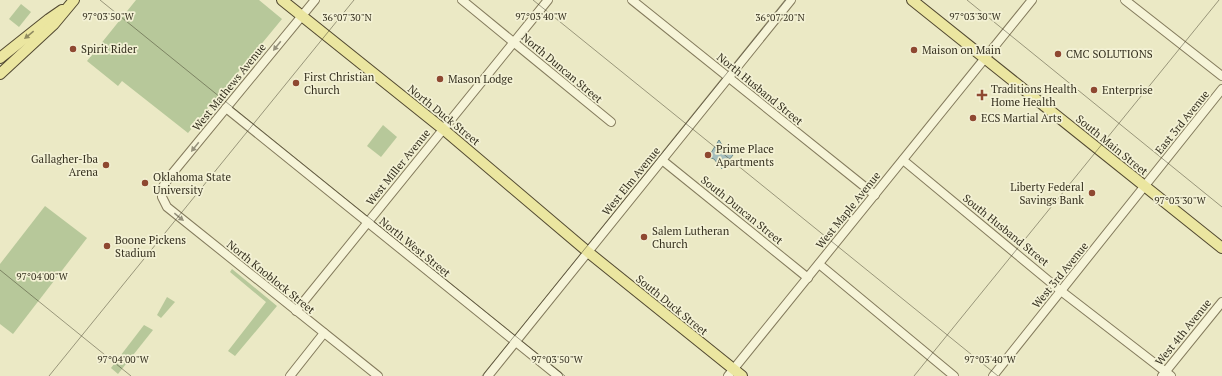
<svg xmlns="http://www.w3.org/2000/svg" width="1222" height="376" font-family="'PT Serif',serif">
	<rect width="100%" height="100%" fill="#ebe9c5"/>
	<!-- green -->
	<g fill="#b7c89a">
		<path d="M136,0H259L282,19L188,133L122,81L118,86L87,61Z"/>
		<path d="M21,4L31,12L19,27L9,19Z"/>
		<path d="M383,125L397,137L381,157L367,146Z"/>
		<path d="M45,206L87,238L13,334L0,324V264Z"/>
		<path d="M232,269L277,306L235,356L228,351L266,302L230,272Z"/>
		<path d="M167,297L175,302L161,318L157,315Z"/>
		<path d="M144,325L153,330L118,374L111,368Z"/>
	</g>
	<!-- water -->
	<path fill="#a6bebd" stroke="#6e8c8c" d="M719,140L724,148L733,155L722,169L714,159L705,156H709Z"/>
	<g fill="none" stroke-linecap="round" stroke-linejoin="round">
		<defs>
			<g id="minor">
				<path d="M315,0L171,175L162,188V197L167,207L378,376"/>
				<path d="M462,0L611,122"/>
				<path d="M632,0L875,195"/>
				<path d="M1125,0L1222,76"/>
				<path d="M226,108L558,376"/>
				<path d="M662,160L808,278"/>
				<path d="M903,160L1061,291L1171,376"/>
				<path d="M819,264L954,376"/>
				<path d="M296,311L548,0"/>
				<path d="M290,376L324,333"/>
				<path d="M488,376L791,0"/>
				<path d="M728,376L1032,0"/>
				<path d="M993,376L1222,89"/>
				<path d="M1162,376L1222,302"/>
			</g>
			<g id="major">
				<path d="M282,0L443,129L588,252L742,376"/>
				<path d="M912,0L1222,248"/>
				<path d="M0,58L49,19L62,10"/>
				<path d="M0,74L54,24L74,0"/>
			</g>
		</defs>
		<!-- minor casing -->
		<use href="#minor" stroke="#847b5d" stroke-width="10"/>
		<!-- major casing -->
		<use href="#major" stroke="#524931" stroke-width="12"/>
		<!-- minor -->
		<use href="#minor" stroke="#f6f4d8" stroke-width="8"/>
		<!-- major -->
		<use href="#major" stroke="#ebe6a0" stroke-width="10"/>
	</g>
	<!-- one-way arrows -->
	<defs><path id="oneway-solid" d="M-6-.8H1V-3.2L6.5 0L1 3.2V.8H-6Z"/></defs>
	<use fill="#908b60" href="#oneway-solid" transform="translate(29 35) rotate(141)"/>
	<g fill="#96927c">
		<use href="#oneway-solid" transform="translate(277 46) rotate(129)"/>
		<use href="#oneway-solid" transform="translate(195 147) rotate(129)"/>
		<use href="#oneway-solid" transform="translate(179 217) rotate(39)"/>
	</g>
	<!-- ticks -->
	<path fill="none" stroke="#35301f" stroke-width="1" stroke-opacity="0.45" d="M100,0L565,376M533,0L998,376M967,0L1222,207M0,270L131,376M49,376L354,0M482,376L786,0M914,376L1219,0"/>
	<!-- markers -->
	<g fill="#8e4831" stroke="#f3f1d4" stroke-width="1.5">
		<circle cx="73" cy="49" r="4"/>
		<circle cx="914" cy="50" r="4"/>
		<circle cx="1058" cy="54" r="4"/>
		<circle cx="440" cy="79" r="4"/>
		<circle cx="296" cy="83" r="4"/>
		<circle cx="1094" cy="90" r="4"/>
		<path d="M980 89h4v4h4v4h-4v4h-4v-4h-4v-4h4z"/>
		<circle cx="973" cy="118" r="4"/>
		<circle cx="708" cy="155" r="4"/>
		<circle cx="106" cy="165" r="4"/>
		<circle cx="145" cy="183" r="4"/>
		<circle cx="1092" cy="193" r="4"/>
		<circle cx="644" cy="237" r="4"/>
		<circle cx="107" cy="246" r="4"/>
	</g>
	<g text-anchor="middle" stroke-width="3.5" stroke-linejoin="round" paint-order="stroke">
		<!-- poi labels -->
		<g font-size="11" fill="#35301f" stroke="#f3f1d4" text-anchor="start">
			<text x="81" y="53">Spirit Rider</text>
			<text x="922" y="54">Maison on Main</text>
			<text x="1066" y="58">CMC SOLUTIONS</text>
			<text x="304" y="81">First Christian<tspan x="304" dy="13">Church</tspan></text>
			<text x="448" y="83">Mason Lodge</text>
			<text x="991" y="93">Traditions Health<tspan x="991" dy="13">Home Health</tspan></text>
			<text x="1102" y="94">Enterprise</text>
			<text x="981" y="122">ECS Martial Arts</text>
			<text x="716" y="153">Prime Place<tspan x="716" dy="13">Apartments</tspan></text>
			<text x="98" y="163" text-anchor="end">Gallagher-Iba<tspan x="98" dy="13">Arena</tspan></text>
			<text x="153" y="181">Oklahoma State<tspan x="153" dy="13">University</tspan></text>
			<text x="1084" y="191" text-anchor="end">Liberty Federal<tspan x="1084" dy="13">Savings Bank</tspan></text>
			<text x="652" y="235">Salem Lutheran<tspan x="652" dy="13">Church</tspan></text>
			<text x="115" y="244">Boone Pickens<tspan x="115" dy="13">Stadium</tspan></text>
		</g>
		<!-- street labels -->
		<g font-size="11" fill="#35301f" stroke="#f3f1d4">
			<text transform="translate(562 68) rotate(40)" y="4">North Duncan Street</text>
			<text transform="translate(229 87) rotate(-51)" y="4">West Mathews Avenue</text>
			<text transform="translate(760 89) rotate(39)" y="4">North Husband Street</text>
			<text transform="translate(444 115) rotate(39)" y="4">North Duck Street</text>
			<text transform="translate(1182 122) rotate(-51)" y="4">East 3rd Avenue</text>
			<text transform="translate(1112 145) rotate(39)" y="4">South Main Street</text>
			<text transform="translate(398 167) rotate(-51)" y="4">West Miller Avenue</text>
			<text transform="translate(631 181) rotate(-51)" y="4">West Elm Avenue</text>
			<text transform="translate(742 210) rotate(39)" y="4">South Duncan Street</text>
			<text transform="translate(848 210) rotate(-51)" y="4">West Maple Avenue</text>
			<text transform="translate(1006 230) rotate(39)" y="4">South Husband Street</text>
			<text transform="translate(415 247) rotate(39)" y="4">North West Street</text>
			<text transform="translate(1060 275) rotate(-51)" y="4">West 3rd Avenue</text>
			<text transform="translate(271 277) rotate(39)" y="4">North Knoblock Street</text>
			<text transform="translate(672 305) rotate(39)" y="4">South Duck Street</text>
			<text transform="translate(1183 332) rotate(-51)" y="4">West 4th Avenue</text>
		</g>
	</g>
	<g font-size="10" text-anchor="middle" fill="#35301f" stroke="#f3f1d4" stroke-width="3.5" stroke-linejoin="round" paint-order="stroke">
		<text x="108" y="20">97°03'50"W</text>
		<text x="541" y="20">97°03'40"W</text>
		<text x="975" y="20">97°03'30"W</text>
		<text x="347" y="21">36°07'30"N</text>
		<text x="780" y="21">36°07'20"N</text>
		<text x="1180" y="204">97°03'30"W</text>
		<text x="42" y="280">97°04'00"W</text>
		<text x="123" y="363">97°04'00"W</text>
		<text x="557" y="363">97°03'50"W</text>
		<text x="990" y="363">97°03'40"W</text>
	</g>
</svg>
